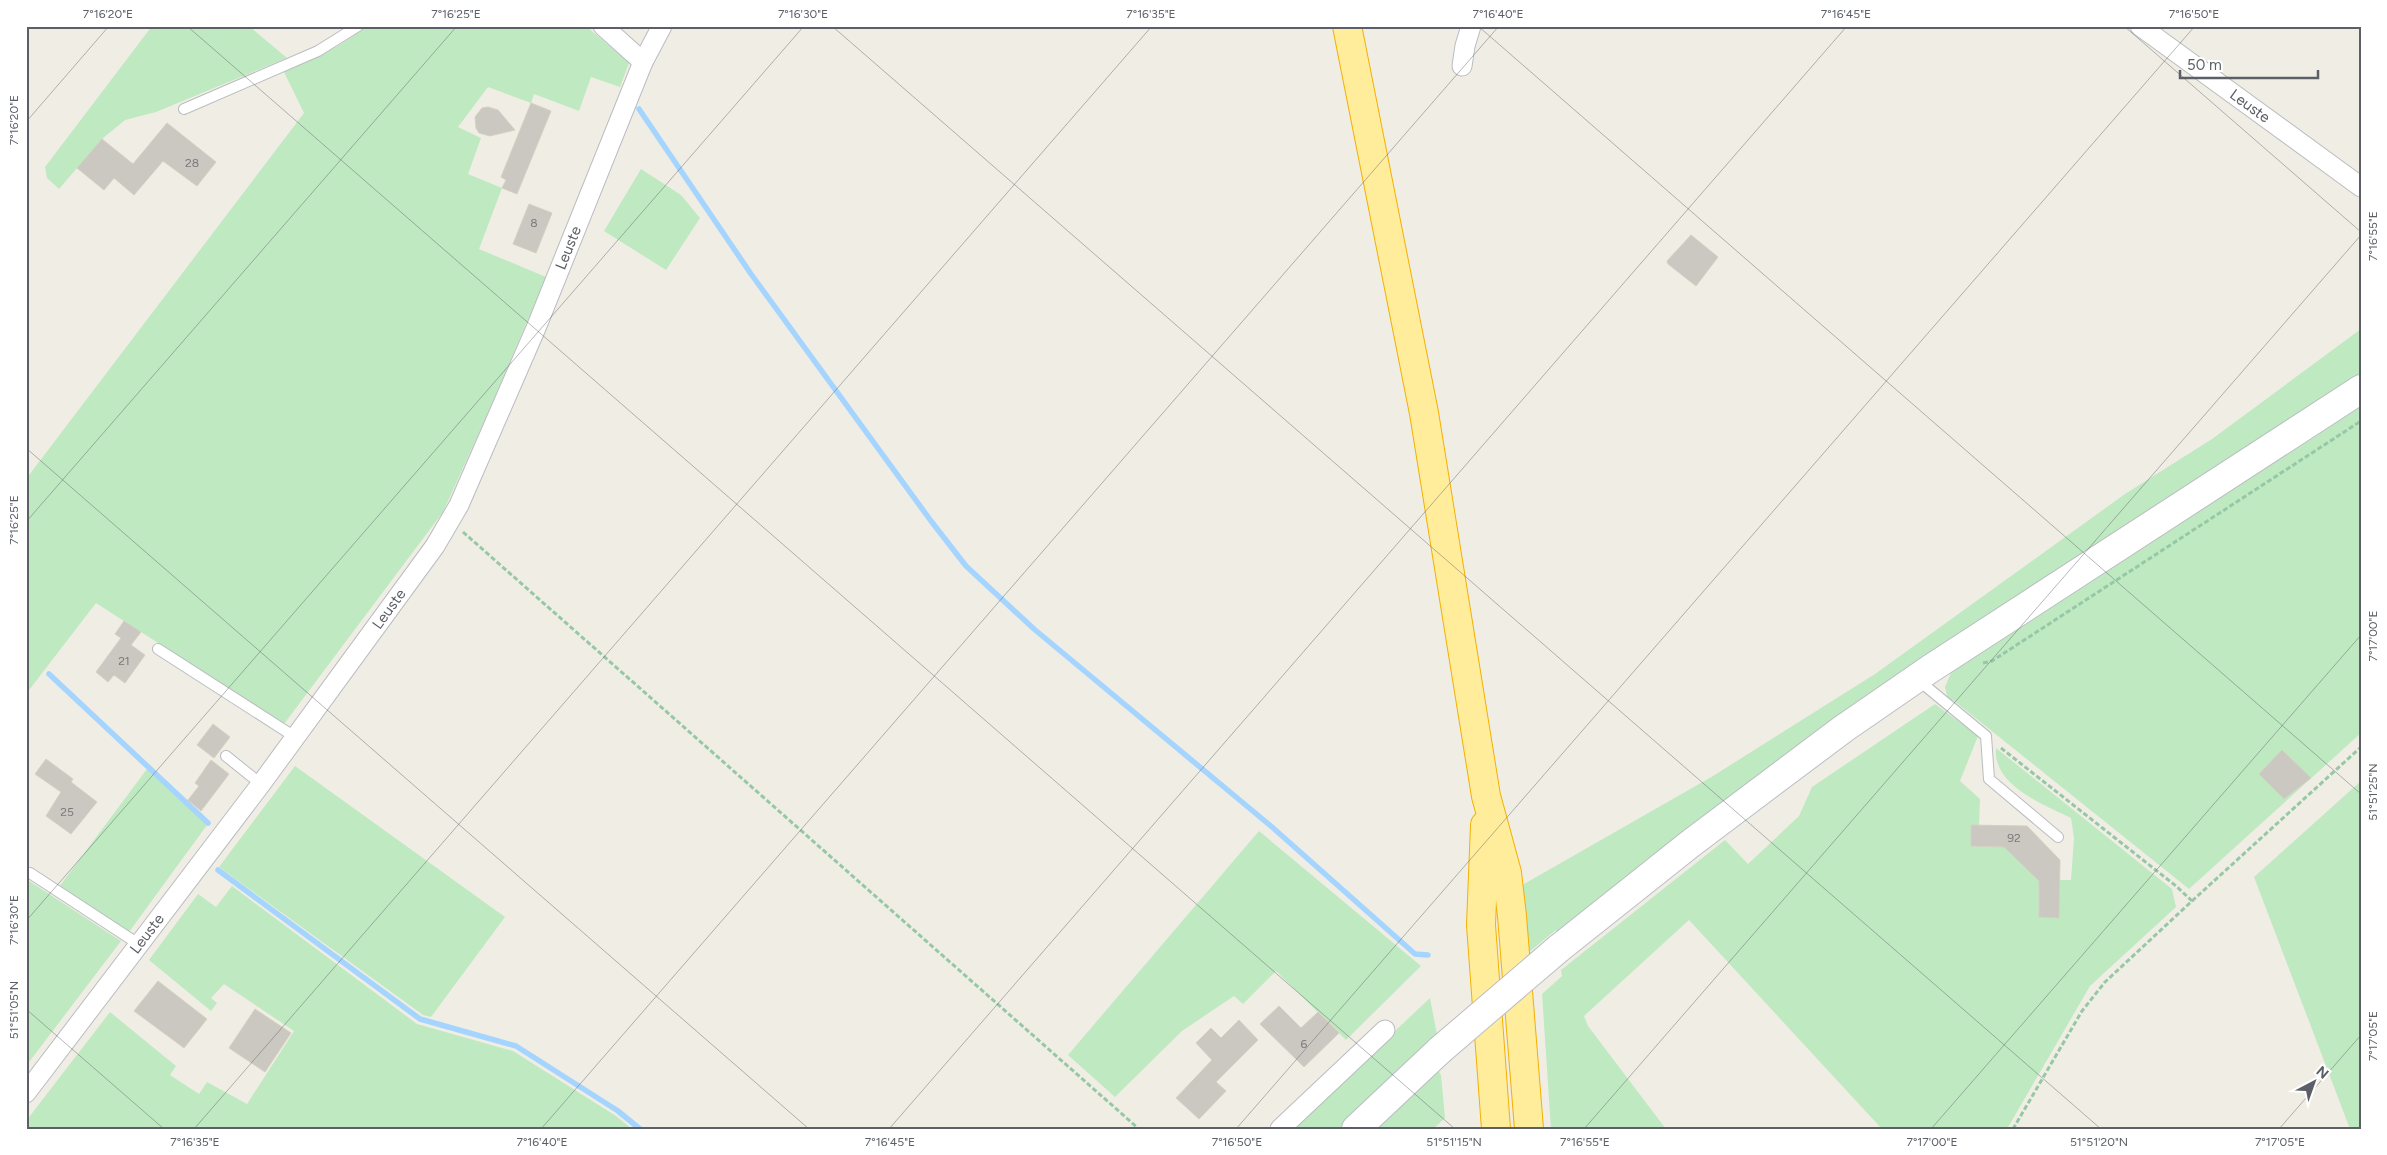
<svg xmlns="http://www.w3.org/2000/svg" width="2387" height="1155" font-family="Figtree,sans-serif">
	<rect width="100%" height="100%" fill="#f0eee4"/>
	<!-- green -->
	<g fill="#bfe9c1">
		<path d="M152,26H249L287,58L156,112L125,120L102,139L59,189L47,178L45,167Z"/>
		<path d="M365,26H586L629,63L620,87L591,77L579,111L534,94L531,103L488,87L458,127L481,138L468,174L502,188L479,249L546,277L488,413L443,512L284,724L96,603L26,694V479L304,113L283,70C311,59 342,48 365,26Z"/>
		<path d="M641,169L681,195L700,218L666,270L604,231Z"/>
		<path d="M2361,329V377L1557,935L1556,930L1524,956L1517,888L1713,776L1875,674L2125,494L2212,439Z"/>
		<path d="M2361,400V733L2189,889L1953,700L1948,701L1945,687L1955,663Z"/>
		<path d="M1935,704L1978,736L1960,781L1980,799L1979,826L1971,825V846L2004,847L2039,881V917H2059L2060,880H2071L2074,838L2071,818C2044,805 1992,785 1996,748L2172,889L2176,907L2090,986L2007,1129H1882L1689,920L1584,1016L1588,1026L1666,1129H1551L1542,994L1562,976L1561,970L1725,840L1748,864L1799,816L1812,787Z"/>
		<path d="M295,766L505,917L431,1017L423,1015L219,867Z"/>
		<path d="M147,769L207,825L129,932L59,887Z"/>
		<path d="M2361,781V1129H2350L2254,877Z"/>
		<path d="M1259,831L1421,966L1346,1040L1276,971L1243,1004L1234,996L1182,1031L1115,1097L1068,1055Z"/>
		<path d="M26,879L121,941L26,1066Z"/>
		<path d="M232,886L417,1024L513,1051L616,1116L632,1129H26V1121L110,1012L176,1066L170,1075L199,1094L207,1082L247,1104L294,1031L224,984L211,998L217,1003L211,1011L149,960L198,894L216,907Z"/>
		<path d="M1430,998L1437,1035L1339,1129H1291Z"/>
		<path d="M1436,1067L1441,1075L1445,1118L1433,1129H1369Z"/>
	</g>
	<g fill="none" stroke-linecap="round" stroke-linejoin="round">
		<!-- stream -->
		<g stroke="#a5d5ff" stroke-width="5.5">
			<path d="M639,109L751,274L931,521L966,566L1034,629L1272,827L1415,954L1428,955"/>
			<path d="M49,674L208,823"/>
			<path d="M218,870L420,1019L516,1046L618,1111L640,1129"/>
		</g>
	</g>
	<!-- building -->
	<g fill="#cbc8c1" stroke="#d5d0c2">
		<path d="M531,103L551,111L517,194L502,188L506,180L501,177Z"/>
		<path d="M488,107L498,110L515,130L490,136L479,133L476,128L475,117L482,108Z"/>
		<path d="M167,123L216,162L197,186L163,161L134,195L114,178L104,190L77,168L102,139L133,164Z"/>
		<path d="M529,204L552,213L536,253L513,244Z"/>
		<path d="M1691,235L1718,257L1696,286L1668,264L1667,261Z"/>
		<path d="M124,621L141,632L131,645L145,655L125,683L114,675L108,682L96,672L121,638L115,634Z"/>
		<path d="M213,724L230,737L214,758L197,745Z"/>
		<path d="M2282,750L2311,778L2284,799L2259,774Z"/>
		<path d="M46,759L73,779L71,782L97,802L71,834L46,816L61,792L35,774Z"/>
		<path d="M211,760L229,774L201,811L188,800L199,786L195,783Z"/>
		<path d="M1971,825L2027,826L2060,860L2059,918L2039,917V881L2004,847L1971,846Z"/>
		<path d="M158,981L207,1019L184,1048L134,1011Z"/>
		<path d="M1279,1006L1301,1028L1318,1012L1339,1033L1304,1067L1260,1024Z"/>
		<path d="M255,1009L291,1033L265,1072L229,1048Z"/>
		<path d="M1239,1020L1258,1040L1216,1082L1226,1091L1199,1119L1176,1098L1212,1060L1196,1043L1211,1028L1221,1038Z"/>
	</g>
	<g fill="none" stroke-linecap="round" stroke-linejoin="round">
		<defs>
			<g id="service">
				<path d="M184,109L318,51L358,26"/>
				<path d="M158,649L295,737"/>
				<path d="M1917,679L1986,736L1989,779L2058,837"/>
				<path d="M226,756L261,784"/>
				<path d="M30,873L140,945"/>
			</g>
			<g id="minor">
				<path d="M603,26L643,62"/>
				<path id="s1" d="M2140,26L2361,187"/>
				<path d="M1462,66L1465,46L1471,26"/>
				<path id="s2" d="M26,1093L261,784L435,546L459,505L536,328L643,62L662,26"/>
				<path d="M1280,1129L1385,1030"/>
			</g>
			<g id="secondary">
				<path d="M1558,949L1690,844L1843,729L1930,669L2361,389"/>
				<path d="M1356,1129L1440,1050"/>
			</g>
			<g id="trunk">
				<path d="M1347,26L1424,413L1486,796L1507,873L1512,916L1529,1129"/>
				<path d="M1485,825L1481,925L1496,1129"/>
			</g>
		</defs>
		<!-- service casing -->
		<use href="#service" stroke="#b9bcc1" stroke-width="12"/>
		<!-- minor casing -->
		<use href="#minor" stroke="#b9bcc1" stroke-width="21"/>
		<!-- secondary casing -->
		<use href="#secondary" stroke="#babdc3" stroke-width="30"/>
		<!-- trunk casing -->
		<use href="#trunk" stroke="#f4b000" stroke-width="30"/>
		<!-- path -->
		<g stroke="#96c8a6" stroke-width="3" stroke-dasharray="5 2.5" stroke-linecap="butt">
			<path d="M463,532L1139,1129"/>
			<path d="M1983,663L1992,661L2361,421"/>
			<path d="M2001,748L2176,886L2192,901L2105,982L2082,1011L2013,1129"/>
			<path d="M2192,901L2361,747"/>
		</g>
		<!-- service -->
		<use href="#service" stroke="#fff" stroke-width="10"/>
		<!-- minor -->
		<use href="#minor" stroke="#fff" stroke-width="19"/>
		<!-- secondary -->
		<use href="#secondary" stroke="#fff" stroke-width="28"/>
		<!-- trunk -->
		<use href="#trunk" stroke="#ffed9b" stroke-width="28"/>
		<defs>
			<path id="secondary-bridge" d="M1440,1050L1558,949"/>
		</defs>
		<!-- secondary-bridge casing -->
		<use href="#secondary-bridge" stroke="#babdc3" stroke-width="30" stroke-linecap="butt"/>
		<!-- secondary-bridge -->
		<use href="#secondary-bridge" stroke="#fff" stroke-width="28"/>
	</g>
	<!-- ticks -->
	<path fill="none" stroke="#5c6066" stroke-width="1" stroke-opacity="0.45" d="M187,26L1455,1129M832,26L2101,1129M1478,26L2361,794M2124,26L2361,232M26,122L109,26M26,448L809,1129M26,522L457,26M26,921L804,26M26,1009L164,1129M194,1129L1152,26M541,1129L1499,26M889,1129L1847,26M1236,1129L2195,26M1584,1129L2361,235M1931,1129L2361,635M2279,1129L2361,1035"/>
	<g text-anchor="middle" stroke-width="4.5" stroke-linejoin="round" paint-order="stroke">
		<!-- number labels -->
		<g font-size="12" fill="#787a7d">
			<text x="192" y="167">28</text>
			<text x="534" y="227">8</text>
			<text x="124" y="665">21</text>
			<text x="67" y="816">25</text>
			<text x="2014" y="842">92</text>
			<text x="1304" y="1048">6</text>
		</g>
		<!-- street labels -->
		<g font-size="15" fill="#5c6066" stroke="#fff">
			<text dy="5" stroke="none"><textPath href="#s1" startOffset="136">Leuste</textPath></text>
			<text dy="5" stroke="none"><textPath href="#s2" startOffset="1010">Leuste</textPath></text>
			<text dy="5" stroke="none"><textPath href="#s2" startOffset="605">Leuste</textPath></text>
			<text dy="5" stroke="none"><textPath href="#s2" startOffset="200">Leuste</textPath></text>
		</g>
	</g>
	<!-- border -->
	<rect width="2387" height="1155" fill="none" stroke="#ffffff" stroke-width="55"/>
	<!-- north arrow -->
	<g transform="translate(2314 1082) rotate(41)" stroke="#ffffff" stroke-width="4" paint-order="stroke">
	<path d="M0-4L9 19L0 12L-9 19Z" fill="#5c6066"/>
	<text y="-8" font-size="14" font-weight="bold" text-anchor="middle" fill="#5c6066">N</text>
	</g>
	<!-- scale -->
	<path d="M2180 70v8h138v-8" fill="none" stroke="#5c6066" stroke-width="2.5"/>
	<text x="2187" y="70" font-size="15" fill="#5c6066" stroke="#ffffff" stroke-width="4" paint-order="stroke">50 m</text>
	<rect x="28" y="28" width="2332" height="1100" fill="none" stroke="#5c6066" stroke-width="2"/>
	<g font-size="12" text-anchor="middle" fill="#5c6066">
		<text x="108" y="18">7°16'20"E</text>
		<text x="456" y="18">7°16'25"E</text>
		<text x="803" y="18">7°16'30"E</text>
		<text x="1151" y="18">7°16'35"E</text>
		<text x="1498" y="18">7°16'40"E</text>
		<text x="1846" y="18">7°16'45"E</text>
		<text x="2194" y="18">7°16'50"E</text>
		<text transform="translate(14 120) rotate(-90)" y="4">7°16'20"E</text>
		<text transform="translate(2373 236) rotate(-90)" y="4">7°16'55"E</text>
		<text transform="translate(14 520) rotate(-90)" y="4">7°16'25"E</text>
		<text transform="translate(2373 636) rotate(-90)" y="4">7°17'00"E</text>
		<text transform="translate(2373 792) rotate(-90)" y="4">51°51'25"N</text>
		<text transform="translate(14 920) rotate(-90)" y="4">7°16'30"E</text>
		<text transform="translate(14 1010) rotate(-90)" y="4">51°51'05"N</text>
		<text transform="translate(2373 1036) rotate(-90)" y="4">7°17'05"E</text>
		<text x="195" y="1146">7°16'35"E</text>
		<text x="542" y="1146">7°16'40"E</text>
		<text x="890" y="1146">7°16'45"E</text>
		<text x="1237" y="1146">7°16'50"E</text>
		<text x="1454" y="1146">51°51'15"N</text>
		<text x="1585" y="1146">7°16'55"E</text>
		<text x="1932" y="1146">7°17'00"E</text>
		<text x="2099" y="1146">51°51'20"N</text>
		<text x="2280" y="1146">7°17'05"E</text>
	</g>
</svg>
